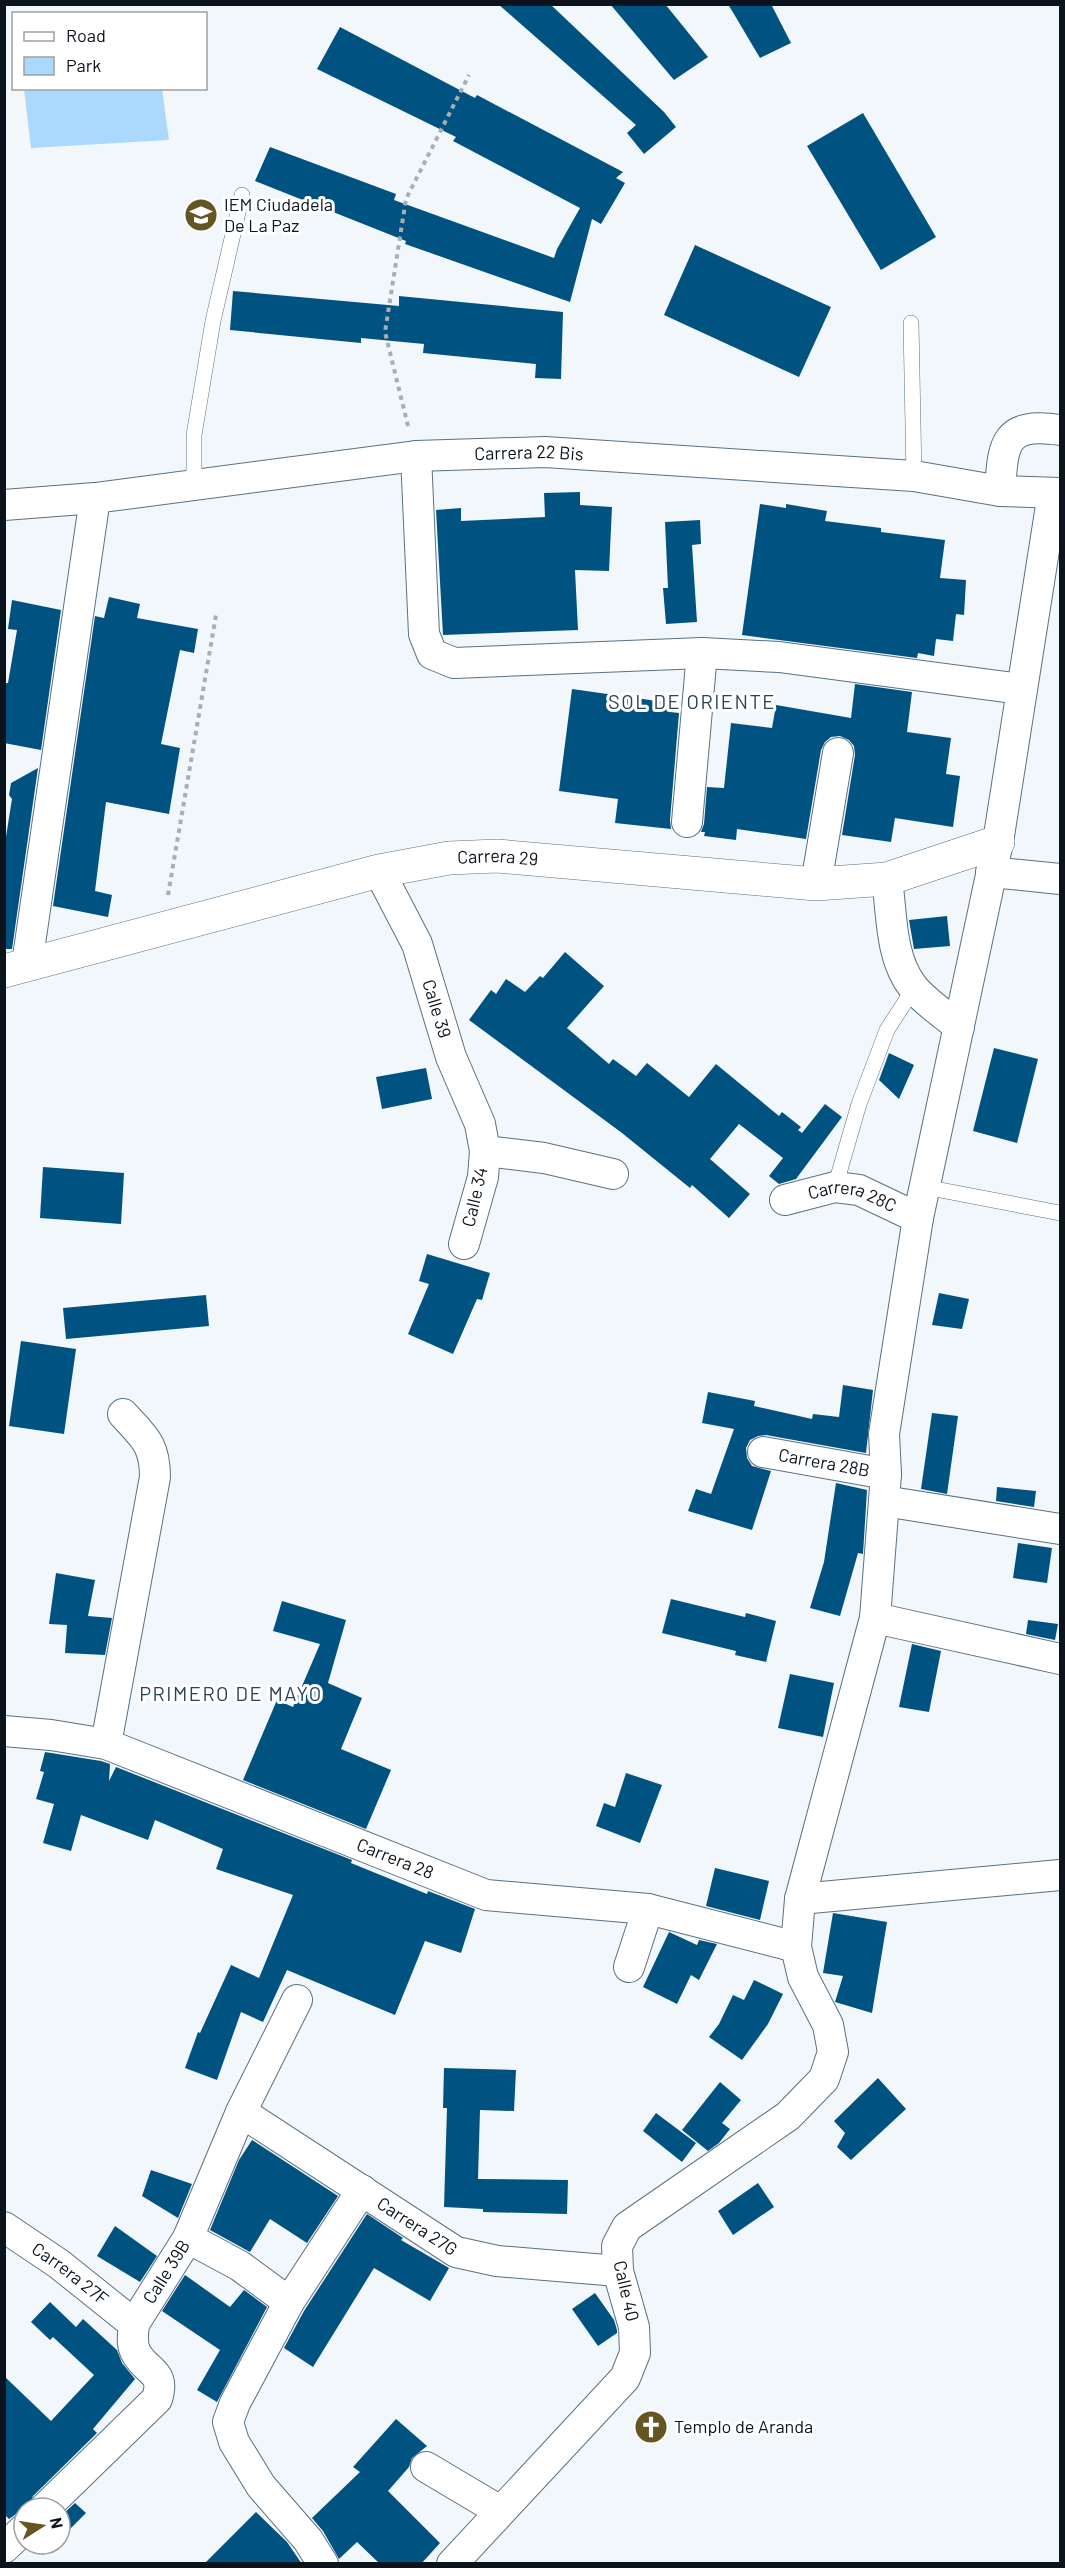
<svg xmlns="http://www.w3.org/2000/svg" width="1065" height="2568" font-family="Barlow,sans-serif">
	<rect width="100%" height="100%" fill="#f1f7fb"/>
	<!-- green -->
	<path fill="#abd9fd" d="M24,89H162L169,140L31,148Z"/>
	<!-- building -->
	<g fill="#005381">
		<path d="M498,4H550L664,112L676,127L644,154L627,133L636,125Z"/>
		<path d="M610,4H665L708,57L674,80Z"/>
		<path d="M728,4H771L791,43L760,58Z"/>
		<path d="M340,27L475,98L477,95L623,172L616,178L625,183L601,224L592,219L570,302L405,244L406,241L255,181L270,147L396,194L394,200L554,258L557,249L580,208L453,141L456,137L317,69Z"/>
		<path d="M863,113L936,237L881,270L807,146Z"/>
		<path d="M695,245L831,307L799,377L664,315Z"/>
		<path d="M233,291L399,306V296L563,312L561,379L535,378L536,364L423,353L424,344L361,338V343L230,330Z"/>
		<path d="M580,492V505L612,507L609,571L575,570L578,630L443,635L436,510L461,508V521L545,517L544,493Z"/>
		<path d="M760,504L786,508V504L827,511L825,521L881,528V532L945,540L940,578L966,580L964,615L956,614L953,641L936,639L934,656L918,653L917,658L742,635Z"/>
		<path d="M700,520L701,544L692,545L697,622L666,624L663,588H668L665,522Z"/>
		<path d="M109,597L140,604L137,618L198,629L194,653L180,650L161,744L180,748L169,814L106,802L95,891L112,895L108,917L53,906L95,616L104,618Z"/>
		<path d="M12,600L61,610L41,750L4,743V683H8L17,630L8,629Z"/>
		<path d="M855,684L912,692L907,732L951,738L946,774L960,776L953,827L895,818L891,842L842,835L855,755L854,746L849,740L840,736L831,737L825,742L821,750L806,839L737,829L736,840L704,836L705,832H701L704,824L707,787L724,788L731,723L772,728L776,705L851,718Z"/>
		<path d="M572,689L671,703L670,712L679,713L670,820L671,829L615,823L618,799L559,791Z"/>
		<path d="M38,768L12,949H4V849L12,799L9,795L11,783Z"/>
		<path d="M947,916L950,946L914,949L909,920Z"/>
		<path d="M565,952L604,986L567,1028L609,1064L613,1059L636,1076L647,1063L689,1097L716,1064L779,1116L782,1112L801,1127L798,1130L802,1133L825,1104L842,1117L796,1179L779,1184L769,1176L783,1158L739,1124L710,1159L750,1194L729,1218L692,1185L690,1188L622,1133L469,1020L491,990L496,994L506,979L525,992L540,976L543,978Z"/>
		<path d="M994,1048L1038,1059L1017,1143L973,1131Z"/>
		<path d="M889,1053L914,1065L899,1099L879,1080Z"/>
		<path d="M426,1068L432,1099L382,1109L376,1077Z"/>
		<path d="M43,1167L124,1173L121,1224L40,1218Z"/>
		<path d="M427,1254L490,1273L482,1300L477,1299L453,1354L408,1334L429,1284L419,1281Z"/>
		<path d="M939,1293L969,1299L962,1329L932,1325Z"/>
		<path d="M206,1295L209,1326L66,1339L63,1308Z"/>
		<path d="M21,1341L76,1349L64,1434L9,1426Z"/>
		<path d="M843,1385L873,1390L866,1453L766,1435L758,1436L750,1440L746,1448L747,1458L752,1466L771,1471L752,1530L688,1511L696,1489L711,1494L734,1429L702,1423L708,1392L755,1401L754,1406L812,1419L813,1414L839,1417Z"/>
		<path d="M932,1413L958,1416L947,1494L921,1489Z"/>
		<path d="M836,1483L867,1490L863,1554L858,1553L840,1616L810,1608L824,1562Z"/>
		<path d="M997,1487L1036,1491L1034,1507L996,1501Z"/>
		<path d="M1018,1543L1052,1548L1047,1583L1013,1578Z"/>
		<path d="M56,1573L95,1580L88,1616L112,1618L105,1655L65,1653L67,1625L49,1624Z"/>
		<path d="M671,1599L745,1617L746,1613L776,1621L766,1662L735,1655L736,1651L662,1633Z"/>
		<path d="M282,1601L346,1620L328,1683L362,1698L341,1749L391,1770L366,1829L243,1780L277,1700L293,1707L320,1644L273,1631Z"/>
		<path d="M1028,1620L1058,1624L1055,1640L1026,1634Z"/>
		<path d="M912,1644L941,1651L929,1712L899,1707Z"/>
		<path d="M790,1674L834,1683L823,1737L778,1728Z"/>
		<path d="M45,1752L101,1761L110,1764L109,1781L116,1767L352,1860L351,1863L427,1894L428,1891L475,1909L461,1953L425,1941L395,2015L287,1970L263,2022L241,2012L217,2080L185,2068L198,2032L200,2033L231,1965L259,1978L293,1895L216,1869L223,1849L155,1820L148,1840L81,1815L71,1851L43,1843L54,1804L36,1799L44,1772L40,1771Z"/>
		<path d="M626,1773L662,1785L640,1843L596,1826L604,1803L615,1807Z"/>
		<path d="M715,1868L769,1881L760,1920L706,1906Z"/>
		<path d="M833,1913L887,1922L872,2013L835,2002L843,1976L823,1973Z"/>
		<path d="M669,1932L697,1945L699,1940L717,1944L699,1980L691,1975L677,2004L643,1987Z"/>
		<path d="M754,1980L783,1994L768,2024L742,2060L709,2037L719,2024L733,1995L744,2000Z"/>
		<path d="M444,2068L516,2070L514,2111L480,2110L478,2179L568,2180L567,2214L483,2212V2209L444,2207L447,2108H443Z"/>
		<path d="M878,2078L906,2109L851,2160L837,2147L845,2133L834,2121Z"/>
		<path d="M720,2082L741,2100L722,2123L730,2129L719,2143L708,2151L682,2130Z"/>
		<path d="M656,2113L696,2143L682,2162L643,2131Z"/>
		<path d="M252,2140L338,2196L307,2243L270,2219L250,2252L210,2230L239,2160Z"/>
		<path d="M151,2170L192,2184L178,2218L142,2196Z"/>
		<path d="M758,2183L774,2207L733,2235L718,2211Z"/>
		<path d="M367,2214L403,2238L401,2240L449,2268L430,2301L374,2268L313,2367L284,2348L304,2311Z"/>
		<path d="M115,2226L157,2256L140,2282L97,2256Z"/>
		<path d="M185,2275L230,2307L244,2290L267,2307L217,2402L197,2390L220,2350L162,2311Z"/>
		<path d="M595,2293L614,2320L617,2330V2333L598,2346L572,2309Z"/>
		<path d="M50,2302L76,2327L83,2319L117,2350L122,2363L135,2379L93,2429L97,2433L33,2496L28,2508H24V2512H19L9,2519L4,2514V2376L51,2421L94,2375L53,2337L50,2340L31,2322Z"/>
		<path d="M396,2419L427,2446L412,2458L409,2467L388,2491L440,2543L421,2564H380L357,2542L339,2559L323,2531L312,2518L360,2472L353,2467Z"/>
		<path d="M75,2503L86,2513L60,2539V2517Z"/>
		<path d="M256,2512L287,2542L302,2564H204Z"/>
		<path d="M33,2544H55L43,2555Z"/>
	</g>
	<g fill="none" stroke-linecap="round" stroke-linejoin="round">
		<defs>
			<g id="lane">
				<path d="M911,323L914,476"/>
				<path d="M194,486V435L213,321L242,195"/>
				<path d="M835,1187L859,1104L887,1030L914,988"/>
				<path d="M925,1187L1060,1213"/>
			</g>
			<g id="street">
				<path d="M416,456L424,634L432,654L454,663L702,653L779,657L1021,689"/>
				<path d="M1000,491C1003,443 1004,422 1060,430"/>
				<path id="s1" d="M4,505L95,498L416,456L545,452L914,476L1000,491L1060,493"/>
				<path d="M687,822L702,653"/>
				<path id="s2" d="M379,871L417,944L451,1057L480,1124L485,1151L483,1177L464,1244"/>
				<path d="M991,872L1060,879"/>
				<path d="M887,879C892,914 890,958 913,987C925,1002 944,1014 959,1027"/>
				<path d="M816,884L838,753"/>
				<path d="M27,964L95,498"/>
				<path d="M485,1151L544,1158L613,1174"/>
				<path id="s3" d="M785,1200L835,1187L859,1190L918,1218"/>
				<path id="s4" d="M763,1452L886,1474"/>
				<path d="M884,1501L1060,1529"/>
				<path d="M875,1618L1060,1659"/>
				<path id="s5" d="M4,1731L51,1735L106,1744L486,1895L648,1909L796,1947"/>
				<path d="M106,1744L155,1477C155,1444 144,1437 123,1414"/>
				<path d="M800,1899L1060,1875"/>
				<path d="M629,1967L648,1909"/>
				<path id="s6" d="M241,2112L456,2252L497,2261L618,2271"/>
				<path id="s7" d="M4,2227L59,2264L134,2324"/>
				<path d="M188,2238L240,2266L289,2302L235,2403L228,2422L234,2442L261,2486L308,2540L323,2564"/>
				<path d="M289,2302L362,2190"/>
				<path d="M426,2467L500,2511"/>
				<path id="s8" d="M45,2508L157,2399C166,2371 147,2373 136,2353C131,2344 133,2335 134,2324L188,2238L241,2112L297,2000"/>
				<path d="M4,2548L24,2529"/>
				<path d="M452,2564L625,2378L635,2353L634,2327L618,2271L617,2246L627,2227L788,2116L824,2079L833,2052L828,2025L803,1977L796,1947L800,1899L875,1618L886,1474L884,1434L918,1218L998,842L1053,493"/>
			</g>
			<g id="secondary">
				<path id="s9" d="M4,971L379,871L449,858L497,856L816,884L887,879L998,842"/>
			</g>
		</defs>
		<!-- lane casing -->
		<use href="#lane" stroke="#597184" stroke-width="16"/>
		<!-- street casing -->
		<use href="#street" stroke="#597184" stroke-width="32"/>
		<!-- secondary casing -->
		<use href="#secondary" stroke="#597184" stroke-width="34"/>
		<!-- path -->
		<g stroke="#a8afb4" stroke-width="4" stroke-dasharray="4.5 4.5" stroke-linecap="butt">
			<path d="M408,426L385,332L406,199L469,75"/>
			<path d="M168,895L216,615"/>
		</g>
		<!-- lane -->
		<use href="#lane" stroke="#fff" stroke-width="15"/>
		<!-- street -->
		<use href="#street" stroke="#fff" stroke-width="30"/>
		<!-- secondary -->
		<use href="#secondary" stroke="#fff" stroke-width="33"/>
	</g>
	<!-- icons -->
	<defs>
		<symbol id="university-disc" viewBox="-11 -11 22 22"><circle r="9.5" fill="#645522" stroke="#fff"/><path d="M0-5L7-2L0 1L-7-2ZM-4 1L0 2.5L4 1V4Q0 6-4 4Z" fill="#fff"/></symbol>
		<symbol id="church-disc" viewBox="-11 -11 22 22"><circle r="9.5" fill="#645522" stroke="#fff"/><path d="M-1.2-6h2.4v3.5h3.3v2.4h-3.3V6h-2.4V-.1h-3.3v-2.4h3.3Z" fill="#fff"/></symbol>
	</defs>
	<g fill-rule="evenodd">
		<use href="#university-disc" x="182" y="196" width="38" height="38"/>
		<use href="#church-disc" x="632" y="2408" width="38" height="38"/>
	</g>
	<g text-anchor="middle" stroke-width="6" stroke-linejoin="round" paint-order="stroke">
		<!-- poi labels -->
		<g font-size="18" fill="#0b141c" stroke="#fff" text-anchor="start">
			<text x="224" y="211">IEM Ciudadela<tspan x="224" dy="21">De La Paz</tspan></text>
			<text x="674" y="2433">Templo de Aranda</text>
		</g>
		<!-- street labels -->
		<g font-size="18" fill="#0b141c" stroke="#fff">
			<text dy="6" stroke="none"><textPath href="#s1" startOffset="528">Carrera 22 Bis</textPath></text>
			<text dy="6" stroke="none"><textPath href="#s9" startOffset="508">Carrera 29</textPath></text>
			<text dy="6" stroke="none"><textPath href="#s2" startOffset="150">Calle 39</textPath></text>
			<text transform="translate(475 1197) rotate(-77)" y="6">Calle 34</text>
			<text dy="6" stroke="none"><textPath href="#s3" startOffset="70">Carrera 28C</textPath></text>
			<text dy="6" stroke="none"><textPath href="#s4" startOffset="62">Carrera 28B</textPath></text>
			<text dy="6" stroke="none"><textPath href="#s5" startOffset="414">Carrera 28</textPath></text>
			<text dy="6" stroke="none"><textPath href="#s6" startOffset="210">Carrera 27G</textPath></text>
			<text dy="6" stroke="none"><textPath href="#s8" startOffset="302">Calle 39B</textPath></text>
			<text dy="6" stroke="none"><textPath href="#s7" startOffset="81">Carrera 27F</textPath></text>
			<text transform="translate(626 2291) rotate(77)" y="6">Calle 40</text>
		</g>
		<!-- neighbourhood labels -->
		<g font-size="20" letter-spacing="1.5" fill="#2b4253" stroke="#fff">
			<text x="692" y="709">SOL DE ORIENTE</text>
			<text x="231" y="1701">PRIMERO DE MAYO</text>
		</g>
	</g>
	<!-- border -->
	<rect width="1065" height="2568" fill="none" stroke="#0b141c" stroke-width="12"/>
	<!-- legend -->
	<rect x="12" y="12" width="195" height="78" fill="#ffffff" stroke="#9da1a4" stroke-width="1.5"/>
	<rect x="24" y="32" width="30" height="9" fill="#ffffff" stroke="#9da1a4" stroke-width="1.5"/>
	<text x="66" y="42" font-size="18" fill="#0b141c">Road</text>
	<rect x="24" y="57" width="30" height="18" fill="#abd9fd" stroke="#9da1a4" stroke-width="1.5"/>
	<text x="66" y="72" font-size="18" fill="#0b141c">Park</text>
	<!-- north arrow -->
	<g transform="translate(42 2526) rotate(78)"><circle r="28" fill="#ffffff" stroke="#9da1a4" stroke-width="1.5"/>
	<path d="M0-4.5L10 22L0 15L-10 22Z" fill="#645522"/>
	<text y="-9" font-size="16" font-weight="bold" text-anchor="middle" fill="#0b141c">N</text>
	</g>
</svg>
